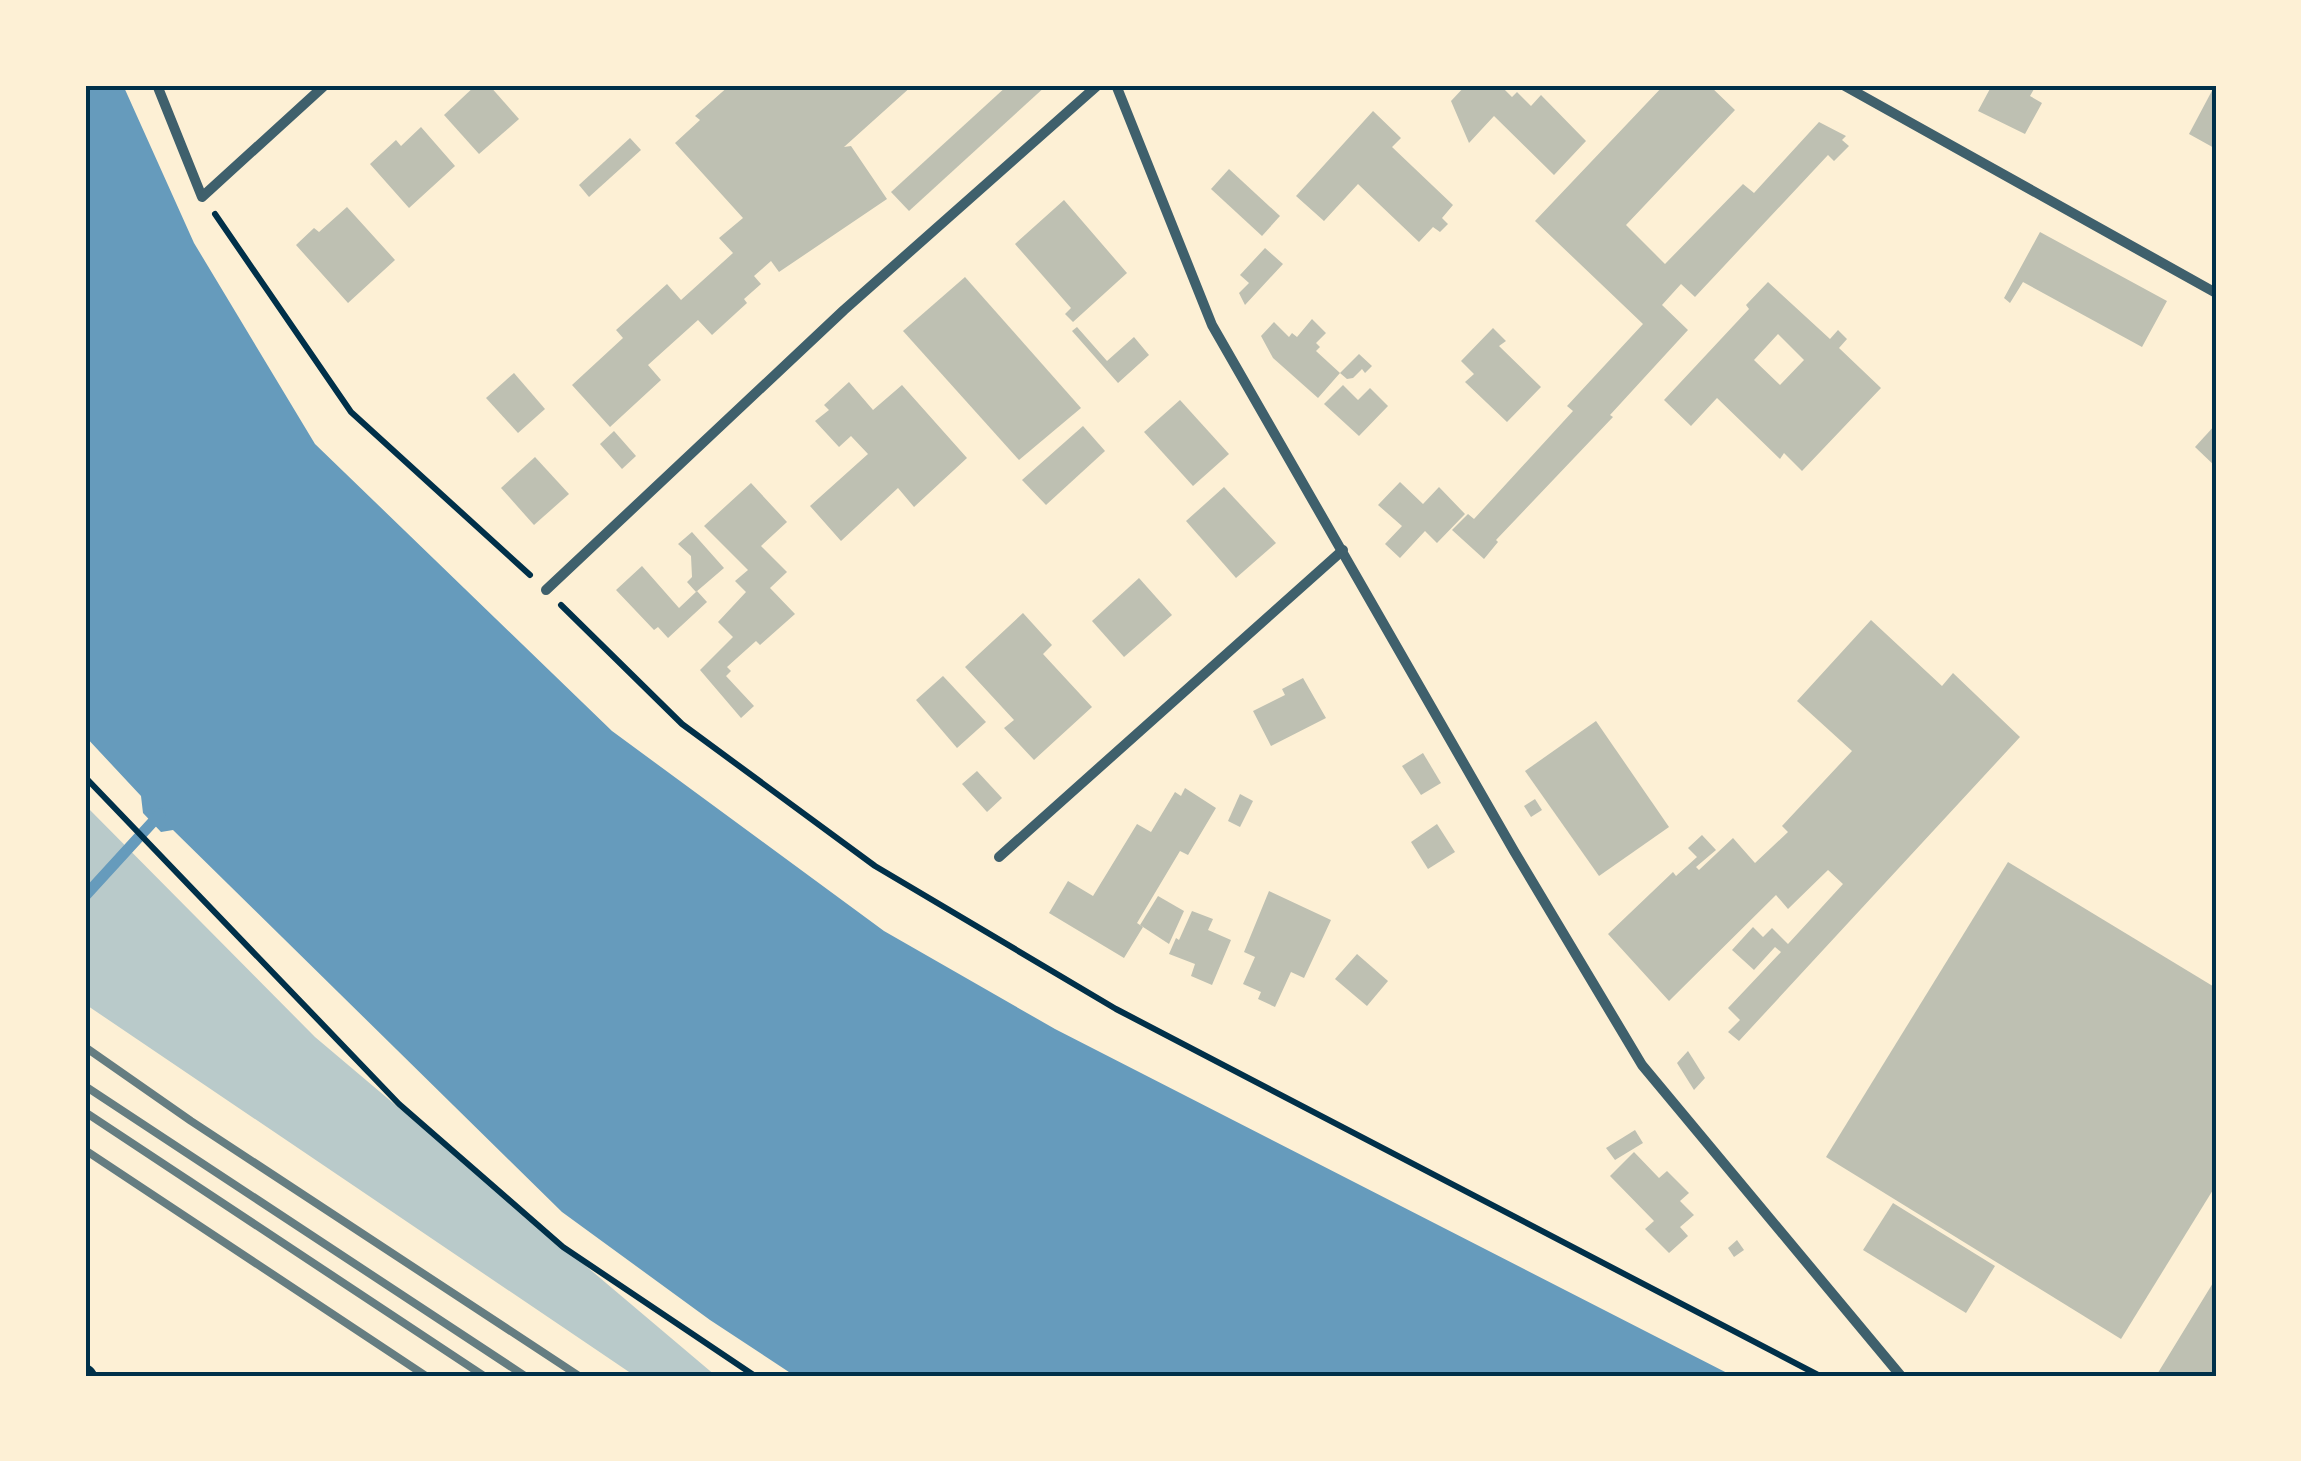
<svg xmlns="http://www.w3.org/2000/svg" width="2301" height="1461" font-family="Lato,sans-serif">
	<rect width="100%" height="100%" fill="#fdf0d5"/>
	<!-- green -->
	<path fill="#b9caca" d="M85,805L315,1037L716,1376H635L85,1004Z"/>
	<!-- water -->
	<path fill="#669bbc" d="M85,85H123L194,243L315,444L612,731L884,931L1055,1029L1733,1376H795L710,1320L562,1212L173,830L161,832L143,813L141,796L85,736Z"/>
	<g fill="none" stroke-linecap="round" stroke-linejoin="round">
		<!-- stream -->
		<path stroke="#669bbc" stroke-width="11" d="M85,896L160,814"/>
	</g>
	<!-- building -->
	<g fill="#bec0b2" fill-rule="evenodd">
		<path d="M476,85H489L519,119L479,154L444,115Z"/>
		<path d="M730,85H913L844,147L851,146L887,199L779,272L771,261L754,276L761,284L744,299L747,303L712,335L698,320L648,365L661,380L610,427L572,385L623,338L616,330L667,284L681,300L733,253L719,238L743,218L675,143L700,120L695,116Z"/>
		<path d="M1008,85H1047L909,211L891,192Z"/>
		<path d="M1466,85H1500L1512,97L1517,92L1531,106L1541,95L1586,141L1554,175L1494,116L1469,143L1451,101Z"/>
		<path d="M1664,85H1709L1735,110L1626,225L1665,264L1743,184L1754,193L1819,122L1846,136L1842,140L1849,146L1834,161L1828,155L1695,297L1681,284L1662,305L1688,330L1610,415L1613,417L1496,540L1498,542L1484,559L1452,530L1468,514L1474,519L1573,411L1567,406L1643,324L1535,221Z"/>
		<path d="M1992,85H2011L2019,90L2022,85H2027L2034,89L2030,96L2042,103L2025,134L1978,111Z"/>
		<path d="M2215,85H2216V149L2189,134Z"/>
		<path d="M1373,111L1401,138L1392,147L1453,205L1442,218L1448,224L1440,232L1433,227L1419,242L1358,184L1324,221L1296,196Z"/>
		<path d="M421,127L455,166L409,208L370,164L396,140L401,146Z"/>
		<path d="M630,138L641,150L589,197L579,185Z"/>
		<path d="M1229,169L1280,216L1262,236L1211,189Z"/>
		<path d="M1064,200L1127,273L1073,322L1065,314L1071,308L1015,244Z"/>
		<path d="M347,207L395,260L348,303L296,245L314,228L319,232Z"/>
		<path d="M2040,232L2167,301L2142,347L2023,282L2010,303L2004,298Z"/>
		<path d="M1265,248L1283,264L1245,305L1239,293L1249,283L1240,275Z"/>
		<path d="M965,277L1081,408L1019,460L903,331Z"/>
		<path d="M1768,282L1830,339L1838,330L1847,339L1839,348L1881,388L1802,471L1784,453L1780,459L1717,398L1691,426L1664,400L1749,309L1746,305ZM1778,334L1804,360L1780,385L1754,360Z"/>
		<path d="M1312,319L1326,333L1316,343L1320,347L1316,351L1340,373L1318,398L1273,358L1261,336L1274,322L1289,337L1292,333L1297,337Z"/>
		<path d="M1077,327L1107,361L1134,337L1149,355L1118,383L1072,331Z"/>
		<path d="M1493,328L1506,341L1499,346L1541,387L1507,422L1465,382L1474,374L1461,361Z"/>
		<path d="M1359,354L1372,366L1365,373L1362,369L1353,378L1347,379L1340,373Z"/>
		<path d="M514,373L545,409L518,433L486,398Z"/>
		<path d="M849,382L873,410L902,385L967,458L914,507L898,488L841,541L810,506L868,454L851,436L839,447L815,421L829,410L824,405Z"/>
		<path d="M1343,385L1358,400L1370,388L1388,406L1359,436L1324,404Z"/>
		<path d="M1180,400L1229,454L1193,486L1144,432Z"/>
		<path d="M2216,424V467L2195,447Z"/>
		<path d="M1083,426L1105,451L1046,505L1022,480Z"/>
		<path d="M614,431L636,456L622,469L600,444Z"/>
		<path d="M535,457L569,494L534,525L501,488Z"/>
		<path d="M1400,482L1423,504L1439,487L1465,514L1437,543L1425,531L1400,558L1385,544L1402,526L1378,505Z"/>
		<path d="M751,483L787,522L761,546L787,572L770,588L795,614L760,645L756,641L727,667L731,671L726,676L754,706L741,718L700,670L733,637L718,622L746,592L735,581L748,570L704,526Z"/>
		<path d="M1224,487L1276,543L1236,578L1186,521Z"/>
		<path d="M692,532L724,568L696,592L687,582L692,577L691,556L678,544Z"/>
		<path d="M642,566L679,608L697,591L707,602L668,638L658,627L654,630L616,590Z"/>
		<path d="M1139,578L1172,615L1124,657L1092,621Z"/>
		<path d="M1023,613L1052,645L1043,654L1092,707L1034,760L1004,728L1014,720L965,667Z"/>
		<path d="M1871,620L1942,686L1953,673L2020,737L1739,1041L1728,1032L1740,1020L1728,1008L1781,952L1775,947L1754,970L1732,950L1753,927L1763,937L1772,928L1788,944L1843,884L1828,870L1788,909L1776,895L1669,1001L1608,934L1673,872L1676,876L1697,857L1688,848L1702,835L1716,850L1696,867L1699,870L1733,838L1755,863L1788,832L1782,826L1852,751L1797,701Z"/>
		<path d="M943,676L986,722L957,748L916,700Z"/>
		<path d="M1303,678L1326,718L1271,746L1253,711L1285,695L1282,689Z"/>
		<path d="M1596,721L1669,827L1599,876L1525,771Z"/>
		<path d="M1423,753L1441,783L1421,795L1402,766Z"/>
		<path d="M977,771L1002,798L987,812L962,784Z"/>
		<path d="M1185,788L1216,808L1188,855L1180,851L1137,923L1143,927L1124,958L1049,913L1068,881L1093,896L1137,824L1151,832L1175,792L1181,796Z"/>
		<path d="M1240,794L1253,801L1240,827L1228,821Z"/>
		<path d="M1535,799L1542,810L1531,817L1524,806Z"/>
		<path d="M1437,824L1455,852L1428,869L1411,842Z"/>
		<path d="M2008,862L2216,988V1185L2121,1339L1826,1157Z"/>
		<path d="M1269,891L1331,920L1304,978L1291,972L1275,1007L1258,999L1261,992L1243,984L1255,957L1244,952Z"/>
		<path d="M1158,896L1184,911L1169,944L1140,925Z"/>
		<path d="M1192,911L1213,919L1208,930L1231,940L1212,985L1191,976L1195,964L1169,954L1176,938L1179,940Z"/>
		<path d="M1357,954L1388,981L1367,1006L1335,979Z"/>
		<path d="M1688,1051L1705,1078L1694,1090L1677,1063Z"/>
		<path d="M1635,1130L1643,1143L1615,1160L1606,1148Z"/>
		<path d="M1634,1152L1659,1178L1667,1171L1689,1193L1680,1201L1694,1215L1680,1227L1688,1236L1669,1253L1645,1229L1654,1221L1610,1176Z"/>
		<path d="M1893,1203L1995,1266L1966,1313L1863,1250Z"/>
		<path d="M1737,1240L1744,1250L1734,1257L1728,1248Z"/>
		<path d="M2216,1278V1376H2156L2164,1363Z"/>
	</g>
	<g fill="none" stroke-linecap="round" stroke-linejoin="round">
		<!-- path -->
		<g stroke="#003049" stroke-width="6">
			<path d="M215,214L351,412L530,575"/>
			<path d="M561,605L682,724L875,866L1116,1009L1820,1376"/>
			<path d="M85,777L399,1104L563,1247L755,1376"/>
		</g>
		<!-- minor -->
		<g stroke="#3f606c" stroke-width="10">
			<path d="M157,85L202,197L325,85"/>
			<path d="M1116,85L1212,325L1514,851L1642,1065L1901,1376"/>
			<path d="M1843,85L2216,293"/>
			<path d="M546,590L844,310L1098,85"/>
			<path d="M999,857L1343,550"/>
		</g>
		<!-- secondary -->
		<path stroke="#003049" stroke-width="20" d="M85,1374L87,1376"/>
		<!-- rail -->
		<g stroke="#657d81" stroke-width="8">
			<path d="M85,1047L191,1121L579,1376"/>
			<path d="M85,1086L525,1376"/>
			<path d="M85,1112L484,1376"/>
			<path d="M85,1150L426,1376"/>
		</g>
	</g>
	<!-- border -->
	<rect width="2301" height="1461" fill="none" stroke="#fdf0d5" stroke-width="175"/>
	<rect x="88" y="88" width="2126" height="1286" fill="none" stroke="#003049" stroke-width="4"/>
</svg>
